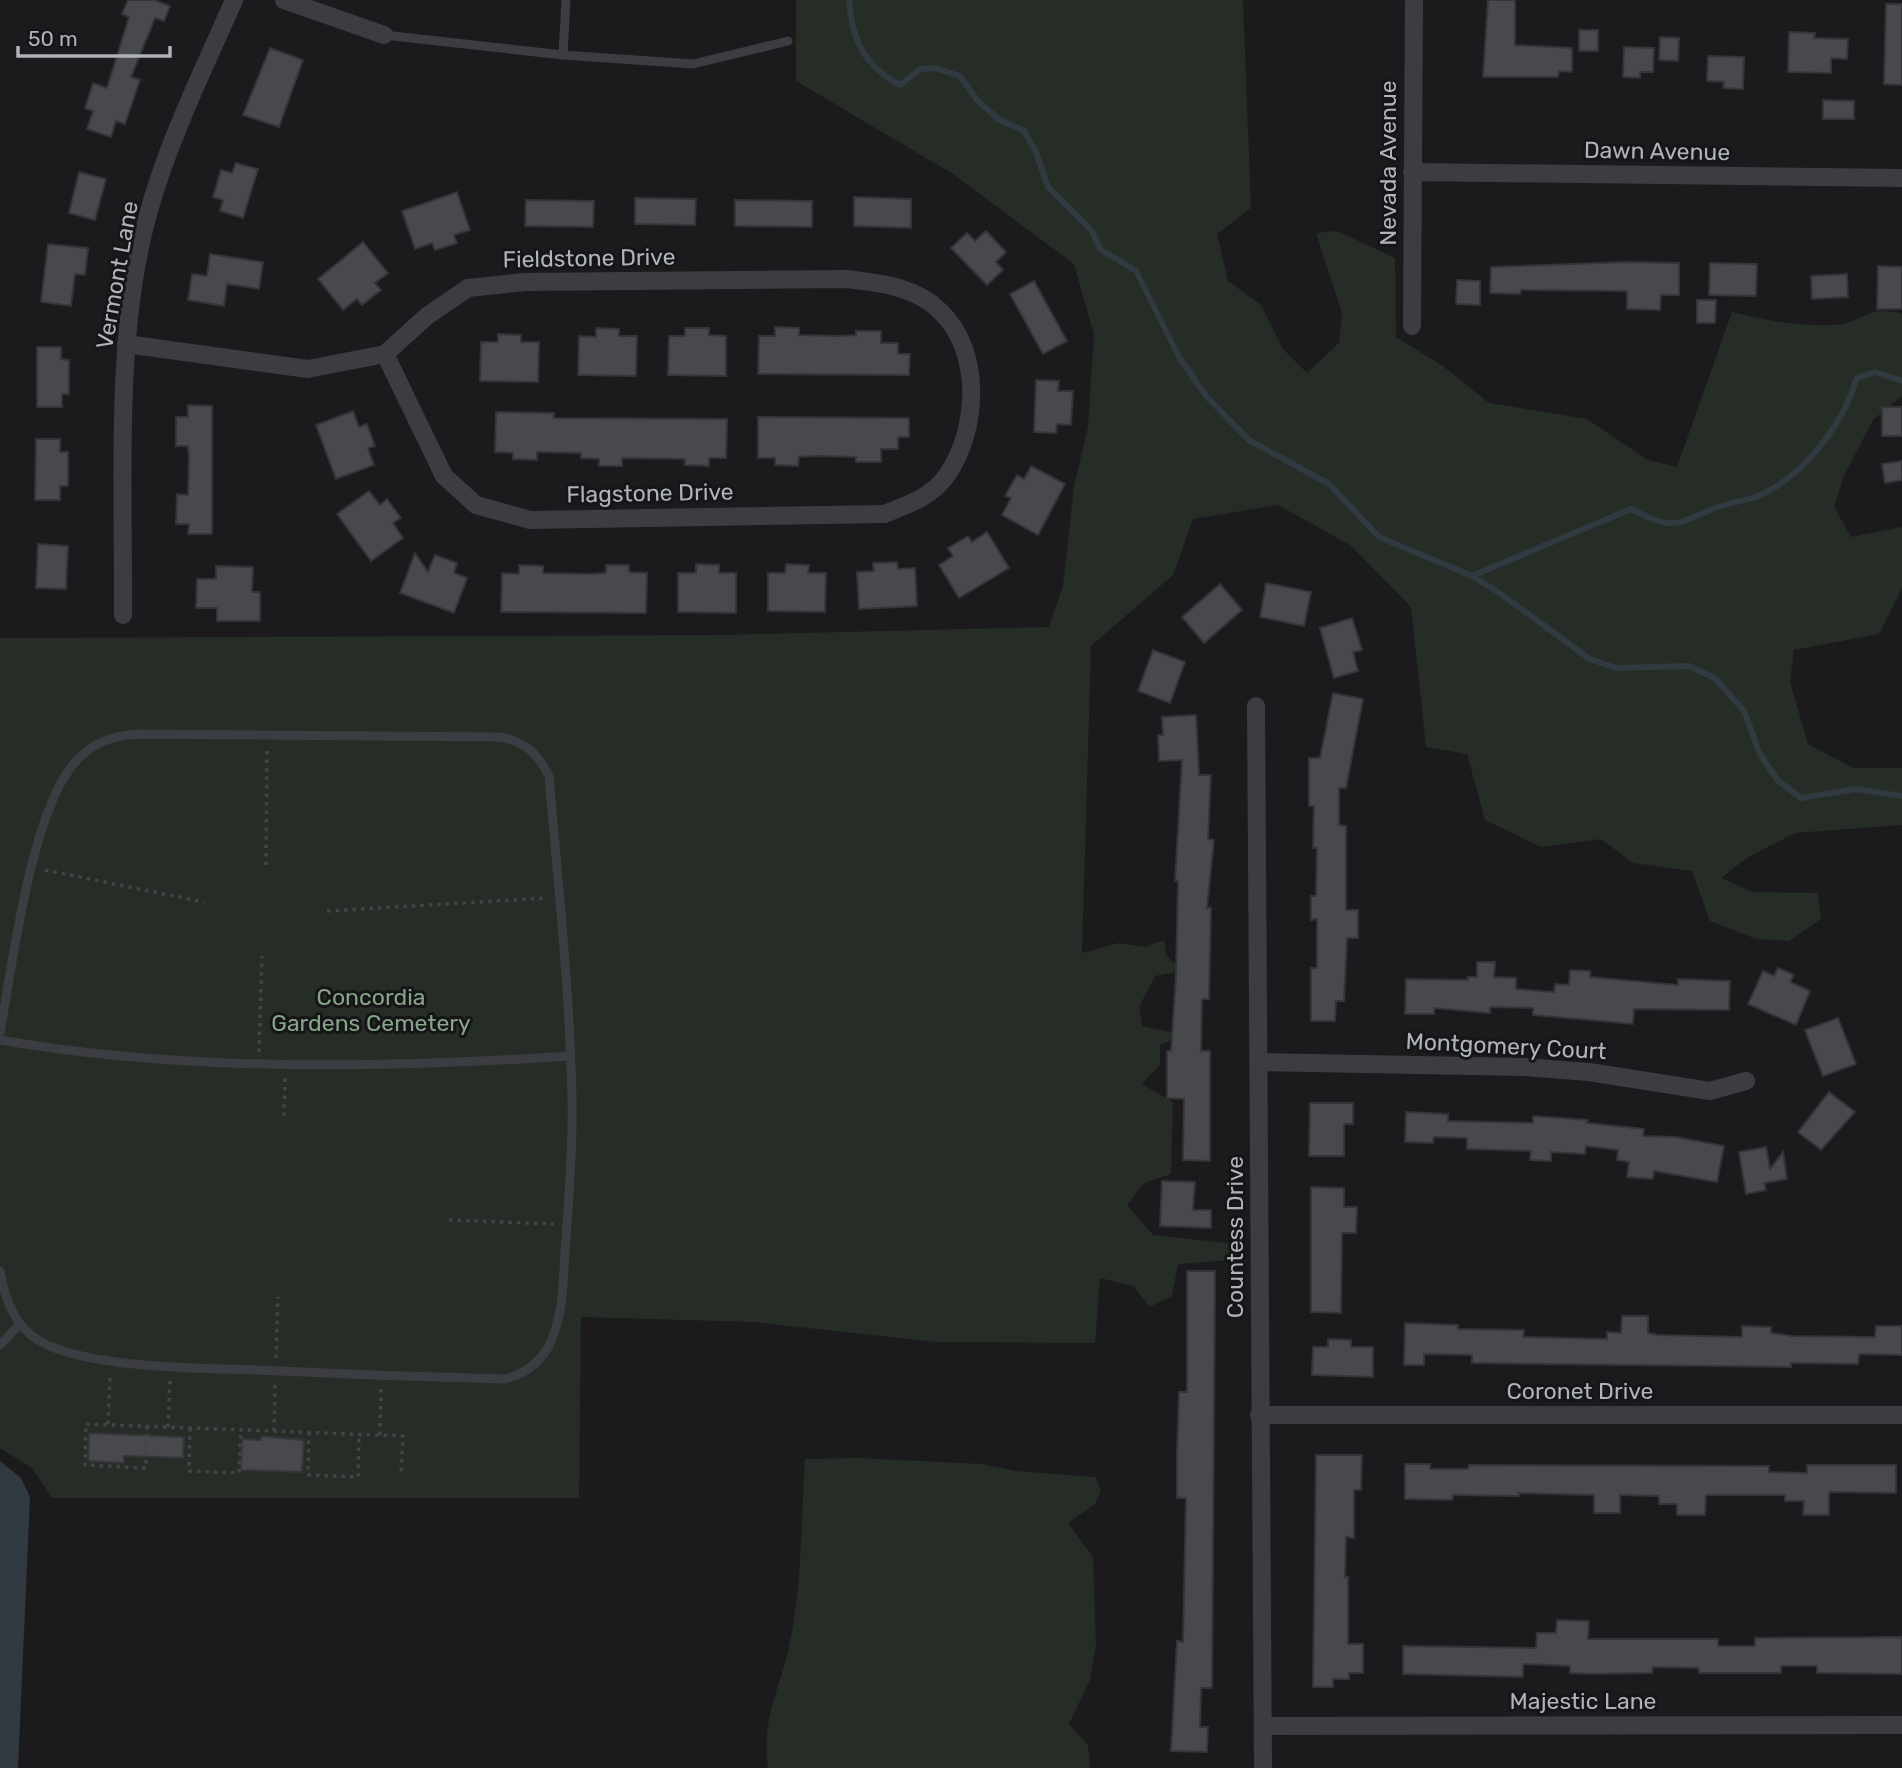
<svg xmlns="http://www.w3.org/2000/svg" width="1902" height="1768" font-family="Rubik,sans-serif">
	<rect width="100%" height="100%" fill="#1b1b1d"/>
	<!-- green -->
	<g fill="#252d26">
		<path d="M796,0H1243L1251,208L1217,234L1228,281L1261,305L1283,349L1307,373L1339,343L1342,313L1316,233L1337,231L1395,258L1396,337L1443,366L1489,403L1587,419L1648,460L1677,467L1732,312C1765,320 1800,327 1835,325C1864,323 1868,303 1902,314V396L1873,420L1844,476L1834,507L1851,537L1902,527V588L1879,634L1794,650L1790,682L1808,744L1853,768H1902V825L1795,833L1748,857L1721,878L1753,892L1818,893L1821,919L1789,941L1756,939L1710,921L1692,871L1633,863L1601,839L1541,847L1485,820L1467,754L1426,747L1411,607L1350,545L1278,505L1193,519L1173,575L1091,646L1082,953L1119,943L1145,947L1164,940L1166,955L1182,971L1155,976L1139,1007L1142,1026L1184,1035L1160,1045V1065L1142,1084L1173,1102L1171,1174L1144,1183L1127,1205L1153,1235L1235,1244L1231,1260L1178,1264L1172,1296L1150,1307L1133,1286L1100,1278L1095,1343L936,1342L754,1322L581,1317L579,1498H52L32,1468L0,1448V638L718,635L1049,627L1063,586L1074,486L1088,427L1094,335L1074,264L953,174L796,81Z"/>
		<path d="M858,1458L981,1464L1016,1471L1095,1477L1101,1491L1095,1504L1068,1523L1093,1557L1096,1644L1090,1680L1069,1724L1088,1745L1090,1768H768C761,1720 779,1691 789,1647C802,1587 801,1521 805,1459Z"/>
	</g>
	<!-- water -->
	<path fill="#323a41" d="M0,1461L21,1478L30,1497L18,1768H0Z"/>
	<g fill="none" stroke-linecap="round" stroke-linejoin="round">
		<!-- stream -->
		<g stroke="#323a41" stroke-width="6">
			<path d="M849,0C852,40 864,66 900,85L920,69L935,68L960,76L977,100L998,119L1024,131L1036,152L1048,187L1092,231L1100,249L1136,271L1179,357L1206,396L1249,440L1329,484L1379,537L1472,576L1498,592L1590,659L1616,668L1689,666L1715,678L1744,711L1760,754L1778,781L1801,798L1855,789L1902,796"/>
			<path d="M1472,576L1631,509C1674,531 1674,525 1715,508C1730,502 1747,501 1761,495C1806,474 1843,423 1857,378L1875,372L1902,381"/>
		</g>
	</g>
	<!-- building -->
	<g fill="#48494d" stroke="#353539" stroke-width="2">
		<path d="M128,0H155L170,6L164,21L155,18L131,77L140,80L125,124L116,121L111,137L87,129L93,111L85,108L93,83L107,88L129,17L122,14Z"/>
		<path d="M1488,0H1515V45L1572,48V72L1559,71L1558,77H1483Z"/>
		<path d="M1886,4H1902V85L1884,84Z"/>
		<rect x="1579" y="30" width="19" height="21"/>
		<path d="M1789,32L1815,33L1814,38L1848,39L1847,59L1831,58V73L1788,72Z"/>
		<path d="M1660,37L1679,38L1678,61L1659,60Z"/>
		<path d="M1624,47L1654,48L1653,72H1640V78L1623,77Z"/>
		<path d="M270,48L303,60L279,127L243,115Z"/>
		<path d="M1708,56L1744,57L1743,89L1723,88L1724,82L1707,81Z"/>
		<path d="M1823,100L1854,101V119H1823Z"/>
		<path d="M236,163L258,169L243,218L220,211L223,200L213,197L221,170L232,173Z"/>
		<path d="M79,172L106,179L95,220L69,213Z"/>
		<path d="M457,192L470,230L454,235L457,243L435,250L432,243L415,249L402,211Z"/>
		<path d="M854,197L911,199V228L854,226Z"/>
		<path d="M635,198L696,199L695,225L635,224Z"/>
		<path d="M526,200L594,201L593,227L525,226Z"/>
		<path d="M735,200L812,201V227L735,226Z"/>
		<path d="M986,231L1006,252L996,262L1003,270L987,285L951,248L967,233L975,241Z"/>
		<path d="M363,242L388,273L375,283L381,290L362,305L357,299L343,310L318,279Z"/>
		<path d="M48,244L88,248L85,275L75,274L71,306L41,302Z"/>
		<path d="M210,254L263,262L259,289L227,284L224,306L188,300L192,274L207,276Z"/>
		<path d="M1628,262L1679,263V295H1661L1660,310L1627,309V291L1521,290L1520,294L1490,293L1491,267Z"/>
		<path d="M1710,263L1757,264L1756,296L1709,295Z"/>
		<path d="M1878,266L1902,267V309H1877Z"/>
		<path d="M1847,274L1848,297L1812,299L1811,276Z"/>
		<path d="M1457,280L1480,281V305L1456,304Z"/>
		<path d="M1034,281L1067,341L1043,354L1010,294Z"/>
		<path d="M1697,300H1716L1715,323H1697Z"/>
		<path d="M775,327L799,328V335L840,336L856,335V331H881V343H898V354H910L909,375L758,374L759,336H775Z"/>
		<path d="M596,328L619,329V336H637L636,376L578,375L579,336L596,337Z"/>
		<path d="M685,328H709V335L726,336V376L668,375L669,336H685Z"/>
		<path d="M498,334L521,335V342H539L538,382L480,381L481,342H498Z"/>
		<path d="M37,347H61V359L69,360V394H62V407H37Z"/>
		<path d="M1036,380L1059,381L1058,391H1073L1071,425L1057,424L1056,433L1034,432Z"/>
		<path d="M188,405L212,406V534H188L189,524H176L177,494L188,495L189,458L188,446H176V417H188Z"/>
		<rect x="1882" y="407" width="20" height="29"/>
		<path d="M353,411L359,427L367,424L375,446L368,448L374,465L336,479L316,425Z"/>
		<path d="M496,412L554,413V418L727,419L726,458H709V466L685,465V459L622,458V466H599V459L581,458V453L537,452V460L513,459V453L495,452Z"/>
		<path d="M758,417L909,418V437H898V449H881V462H856V457L815,456L799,457L798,466L775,465V458H758Z"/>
		<path d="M36,439H60V452H68V486H60V500H35Z"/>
		<path d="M1902,461V480L1885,483L1882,464Z"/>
		<path d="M1031,466L1065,484L1038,535L1002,515L1011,498L1005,496L1017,475L1024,479Z"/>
		<path d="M369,491L380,505L387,499L401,518L393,523L403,538L371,561L337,514Z"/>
		<path d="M987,532L1009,568L959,598L939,565L953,556L948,548L968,536L972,542Z"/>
		<path d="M38,544L68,546L66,589L36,588Z"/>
		<path d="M415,553L428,572L435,555L457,563L454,573L467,578L454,613L400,593Z"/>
		<path d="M897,562L898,569L915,568L917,606L859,609L857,572L874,571L873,563Z"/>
		<path d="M696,564L719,565V573H736V613L678,612V573H696Z"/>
		<path d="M786,564L809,565L808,573H826L825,612L768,611V573H785Z"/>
		<path d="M519,565L543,566V573L589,574L606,573V565H629V572L647,573L646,613L501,612L502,573L519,574Z"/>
		<path d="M216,566L253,567L252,592H260V621H217V608H196L197,579H216Z"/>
		<path d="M1266,583L1311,592L1304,626L1260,617Z"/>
		<path d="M1220,584L1242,610L1204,643L1182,617Z"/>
		<path d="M1352,618L1362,650L1353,652L1358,671L1334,678L1320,628Z"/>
		<path d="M1153,650L1185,662L1170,703L1138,691Z"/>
		<path d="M1333,693L1363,699L1346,788H1339V825L1346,826V910H1358V938H1347L1344,1001H1336L1335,1021H1311V968H1317V919L1311,920V896H1316L1317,848H1313L1314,806H1309V758H1320Z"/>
		<path d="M1196,715L1199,775H1211L1208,839L1214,840L1207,908H1211L1209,999H1202L1201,1051H1210V1161L1183,1160L1184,1099L1167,1098V1051H1171L1176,976L1178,881H1175L1182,760L1159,761L1158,735H1163L1162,717Z"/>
		<path d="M1477,962H1495L1494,977L1516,978V989L1554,992L1555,984L1569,985L1570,970L1590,971V977L1678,985V979L1730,981L1729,1010L1634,1009L1633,1024L1533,1015V1008L1490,1007V1013L1434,1008V1014H1405L1406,979L1468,980V977H1477Z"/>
		<path d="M1778,968L1794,975L1790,982L1810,991L1796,1025L1748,1004L1763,971L1774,976Z"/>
		<path d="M1838,1018L1856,1064L1823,1076L1805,1030Z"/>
		<path d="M1829,1092L1855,1112L1821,1150L1798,1132Z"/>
		<path d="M1310,1103H1353V1124H1344V1156H1309Z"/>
		<path d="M1406,1112L1448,1114V1121L1533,1123V1116L1588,1120L1587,1123L1644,1129L1643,1136L1676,1137L1724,1146L1717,1182L1654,1171L1653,1179L1627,1177L1629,1162L1617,1160L1618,1150L1586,1146L1585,1154L1551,1152V1161L1530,1160L1531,1151L1467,1149V1138L1434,1137L1433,1143L1405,1142Z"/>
		<path d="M1766,1147L1770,1169L1783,1152L1787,1179L1764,1183L1766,1190L1746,1194L1739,1152Z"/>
		<path d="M1162,1181L1195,1182L1193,1210H1211V1228L1160,1226Z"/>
		<path d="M1311,1187L1344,1188V1207H1357L1356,1233H1342L1341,1313L1311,1312Z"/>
		<path d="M1187,1271H1215L1212,1688H1201L1200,1727H1208L1207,1752L1171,1751L1177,1641L1183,1642L1186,1498H1177V1452L1179,1392H1187Z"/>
		<path d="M1622,1316H1648V1333L1658,1335L1742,1337V1326L1771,1327V1333L1792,1336L1875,1337L1876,1326H1902V1355L1859,1354L1858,1364L1791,1363V1367L1472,1363V1355L1424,1354V1365H1404L1405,1323L1458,1325V1329L1524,1330L1523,1337L1607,1339V1332L1621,1333Z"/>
		<path d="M1328,1339L1351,1340V1347H1373V1377L1312,1375L1313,1347H1328Z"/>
		<path d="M89,1433L184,1437L183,1458L124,1456V1463L88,1461Z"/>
		<path d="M261,1436L304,1440L302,1472L241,1470L242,1439L261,1440Z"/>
		<path d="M1316,1455H1362L1361,1490H1354V1538L1346,1537L1345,1577H1348V1644H1363V1673H1349V1679H1333V1687H1313Z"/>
		<path d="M1405,1464H1430V1469H1468L1469,1465L1769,1466V1472L1807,1473V1465H1896V1493L1829,1492V1515H1803L1804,1501H1785V1495H1706L1705,1515H1677V1504H1659V1496L1620,1495V1513H1594V1495L1519,1493V1496L1453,1495L1452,1500L1405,1499Z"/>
		<path d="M1557,1620L1589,1621L1588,1639H1718V1646H1755V1638L1902,1637V1674L1817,1673V1666H1781V1673H1699V1668L1653,1667L1652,1673L1588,1674L1570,1673V1666L1523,1664V1677L1403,1674V1646L1536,1648L1537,1633H1556Z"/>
	</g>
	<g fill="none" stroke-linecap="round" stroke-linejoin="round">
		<!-- path -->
		<g stroke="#424449" stroke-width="3.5" stroke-dasharray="3.5 5" stroke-linecap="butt">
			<path d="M266,865L267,748"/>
			<path d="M45,870L204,902"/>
			<path d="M327,911L546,898"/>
			<path d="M259,1052L262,956"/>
			<path d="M284,1116L285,1076"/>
			<path d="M449,1220L554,1224"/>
			<path d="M276,1358L278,1297"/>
			<path d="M108,1424L110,1376"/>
			<path d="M147,1426L146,1468L85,1465L86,1424L403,1436L401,1475"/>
			<path d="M168,1427L170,1379"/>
			<path d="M190,1428L189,1471L239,1473L241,1430"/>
			<path d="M274,1431L275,1383"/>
			<path d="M309,1432L308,1475L358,1477L359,1434"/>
			<path d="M380,1435L381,1389"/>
		</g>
		<!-- service -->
		<g stroke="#3c3d42" stroke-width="9">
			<path d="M384,35L563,55L693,64L788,41"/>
			<path d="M563,55L566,0"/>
			<path d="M0,1033C12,967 32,802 79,758C96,741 114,736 137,734L501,737C527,743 537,753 549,776C558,884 570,992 572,1101C573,1147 569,1193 566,1239C563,1273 565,1318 547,1349C537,1365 524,1374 505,1379C422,1377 339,1374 256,1370C202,1368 74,1369 32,1336C12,1320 4,1295 0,1271"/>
			<path d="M0,1040C181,1072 386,1068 570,1056"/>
			<path d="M0,1345L20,1324"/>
		</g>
		<!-- minor -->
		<g stroke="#3c3d42" stroke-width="18">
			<path d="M284,0L384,35"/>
			<path d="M1412,172L1902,178"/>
			<path d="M1412,326L1414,0"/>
			<path d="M126,344L308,369L385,354L427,316L468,288L525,282L846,279C879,283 915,286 940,311C983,352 978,430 947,475C932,497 907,505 884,514L530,520L476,505L444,476L385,354"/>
			<path d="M123,615C124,488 114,340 147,218C167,143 203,71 234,0"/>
			<path d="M1256,706L1263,1768"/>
			<path d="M1261,1062L1524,1067L1589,1072L1710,1091L1746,1081"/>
			<path d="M1259,1415H1902"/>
			<path d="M1264,1726L1902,1725"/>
		</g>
	</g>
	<g text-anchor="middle" stroke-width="6" stroke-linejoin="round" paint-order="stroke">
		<!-- street labels -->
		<g font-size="23" fill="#afb3bb" stroke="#161618">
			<text transform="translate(1657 151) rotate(1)" y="8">Dawn Avenue</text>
			<text transform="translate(1388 163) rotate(-90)" y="8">Nevada Avenue</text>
			<text transform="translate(589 258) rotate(-1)" y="8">Fieldstone Drive</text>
			<text transform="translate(117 275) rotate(-80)" y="8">Vermont Lane</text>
			<text transform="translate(650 493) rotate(-1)" y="8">Flagstone Drive</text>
			<text transform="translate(1506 1046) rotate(3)" y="8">Montgomery Court</text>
			<text transform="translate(1235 1237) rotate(-90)" y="8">Countess Drive</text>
			<text x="1580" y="1399">Coronet Drive</text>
			<text x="1583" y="1709">Majestic Lane</text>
		</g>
		<!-- park labels -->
		<g font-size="23" fill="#88a589" stroke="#161618">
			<text x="371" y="1005">Concordia<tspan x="371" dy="26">Gardens Cemetery</tspan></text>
		</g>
	</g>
	<!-- scale -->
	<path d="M18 46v10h152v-10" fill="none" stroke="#afb3bb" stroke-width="3.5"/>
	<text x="28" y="46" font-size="21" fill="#afb3bb" stroke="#161618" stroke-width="5" paint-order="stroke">50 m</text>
</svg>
